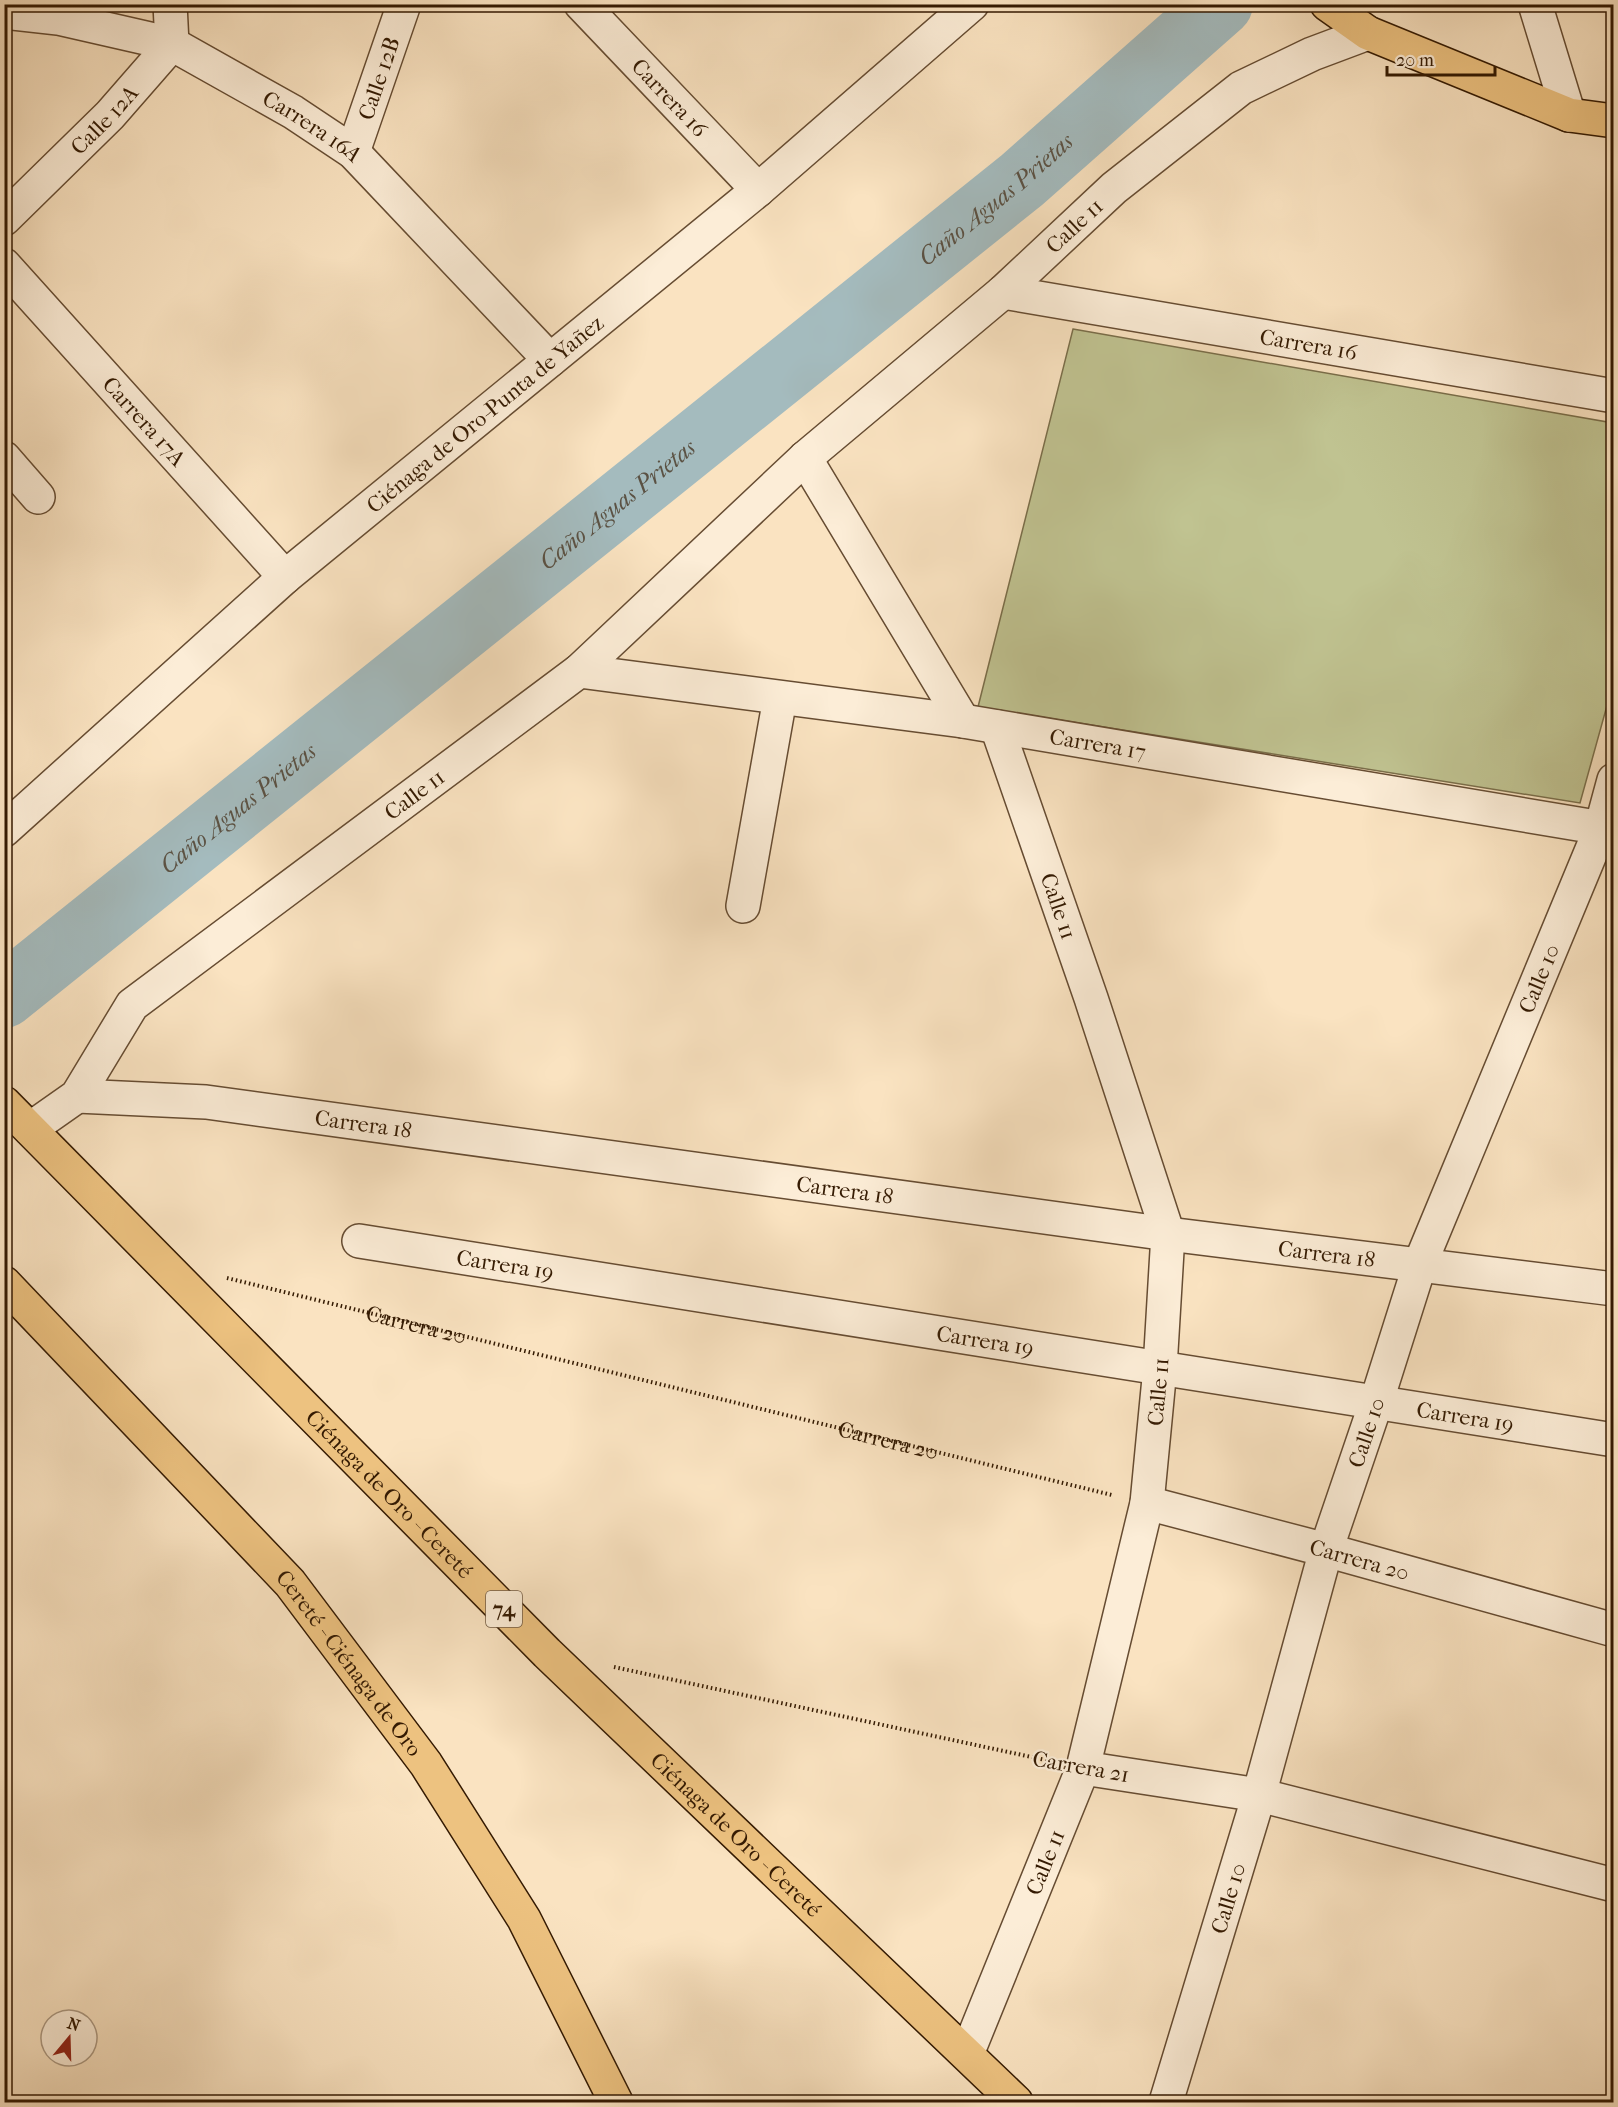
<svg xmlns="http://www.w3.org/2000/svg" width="1618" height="2107" font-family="'IM FELL French Canon',serif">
	<rect width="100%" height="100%" fill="#fae3c1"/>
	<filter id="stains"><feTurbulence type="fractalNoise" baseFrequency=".00333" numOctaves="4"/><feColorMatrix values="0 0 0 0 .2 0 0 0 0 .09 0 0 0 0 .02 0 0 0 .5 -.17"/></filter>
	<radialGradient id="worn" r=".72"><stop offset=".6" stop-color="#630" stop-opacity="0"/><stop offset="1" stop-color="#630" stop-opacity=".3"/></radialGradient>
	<!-- green -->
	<path fill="#c0c391" stroke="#7a6e4a" stroke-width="1.5" d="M1073,329L1613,423V684L1580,803L978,707Z"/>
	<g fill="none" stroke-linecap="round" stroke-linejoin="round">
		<!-- river -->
		<path stroke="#a4bbbe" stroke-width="64" id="s1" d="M4,996L1022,180L1221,4"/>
		<defs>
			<g id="minor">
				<path id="s3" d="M581,4L758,190"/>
				<path d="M1535,4L1569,115"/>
				<path id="s4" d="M4,12L58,18L172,44L293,112L353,152L550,360"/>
				<path id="s5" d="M353,152L404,4"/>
				<path id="s6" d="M4,219L110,115L172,44L170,4"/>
				<path id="s7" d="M4,265L285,577"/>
				<path id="s8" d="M1003,292L1614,396"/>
				<path d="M4,458L38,497"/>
				<path d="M805,458L963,721"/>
				<path id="s9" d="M579,671L963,721L1614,830"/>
				<path id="s10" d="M4,830L285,577L758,190L972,4"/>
				<path d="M743,906L780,698"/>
				<path id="s11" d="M77,1096L206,1102L1168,1234L1614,1289"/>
				<path id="s12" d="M30,1129L77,1096L132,1005L579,671L805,458L1003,292L1114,188L1241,88L1312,54L1368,33"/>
				<path id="s13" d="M359,1241L1614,1440"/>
				<path id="s14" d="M1147,1503L1326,1550L1614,1630"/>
				<path d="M1083,1768L1259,1795L1614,1885"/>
				<path id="s15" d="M967,2054L1083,1768L1147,1503L1160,1368L1168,1234L1091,998L997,727"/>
				<path id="s16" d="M1166,2102L1259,1795L1326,1550L1376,1403L1420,1264L1601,828L1614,780"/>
			</g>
			<path id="major" d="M1327,4L1368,33L1569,115L1614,121"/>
			<g id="highway">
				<path id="s17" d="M4,1103L547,1653L1016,2102"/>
				<path id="s18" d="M4,1283L290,1583L426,1764L524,1919L616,2102"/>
			</g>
		</defs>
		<!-- minor casing -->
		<use href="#minor" stroke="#664c32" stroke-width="36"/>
		<!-- major casing -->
		<use href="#major" stroke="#341a02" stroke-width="36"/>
		<!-- highway casing -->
		<use href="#highway" stroke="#341a02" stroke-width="36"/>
		<!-- path -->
		<g stroke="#341a02" stroke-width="4" stroke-dasharray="1.5 3" stroke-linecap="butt">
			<path id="s2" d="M227,1278L1112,1495"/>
			<path d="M614,1667L1050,1761"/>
		</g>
		<!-- minor -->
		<use href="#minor" stroke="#fcedd7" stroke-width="33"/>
		<!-- major -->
		<use href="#major" stroke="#edc280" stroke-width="33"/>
		<!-- highway -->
		<use href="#highway" stroke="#edc280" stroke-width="33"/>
	</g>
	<g text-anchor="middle" stroke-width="4.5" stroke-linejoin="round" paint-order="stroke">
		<!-- shield labels -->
		<rect fill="#fcedd7" stroke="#705942" stroke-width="1.5" x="486" y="1591" width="36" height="36" rx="4.5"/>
		<g font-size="21" font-weight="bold" fill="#341a02">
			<text x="504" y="1616">74</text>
		</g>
		<!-- street labels -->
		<g font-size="22" fill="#341a02" stroke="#fcedd7">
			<text dy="8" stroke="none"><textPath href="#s5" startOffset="78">Calle 12B</textPath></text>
			<text dy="8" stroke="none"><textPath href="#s3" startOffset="129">Carrera 16</textPath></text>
			<text dy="8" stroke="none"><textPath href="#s6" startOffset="141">Calle 12A</textPath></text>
			<text dy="8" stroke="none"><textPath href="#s4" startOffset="334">Carrera 16A</textPath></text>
			<text dy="8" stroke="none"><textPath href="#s12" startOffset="1388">Calle 11</textPath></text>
			<text dy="8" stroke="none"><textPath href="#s8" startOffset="310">Carrera 16</textPath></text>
			<text dy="8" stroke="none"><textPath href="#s10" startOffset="636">Ciénaga de Oro-Punta de Yañez</textPath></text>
			<text dy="8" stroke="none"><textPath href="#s7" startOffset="210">Carrera 17A</textPath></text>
			<text dy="8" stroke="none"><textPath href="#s9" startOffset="524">Carrera 17</textPath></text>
			<text dy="8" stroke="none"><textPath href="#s12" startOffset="516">Calle 11</textPath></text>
			<text transform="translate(1059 906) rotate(71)" y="8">Calle 11</text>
			<text dy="8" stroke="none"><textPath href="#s16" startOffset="1185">Calle 10</textPath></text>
			<text dy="8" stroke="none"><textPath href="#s11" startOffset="288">Carrera 18</textPath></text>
			<text dy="8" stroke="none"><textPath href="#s11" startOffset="774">Carrera 18</textPath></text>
			<text dy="8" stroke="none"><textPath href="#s11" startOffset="1260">Carrera 18</textPath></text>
			<text dy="8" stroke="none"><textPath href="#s13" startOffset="148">Carrera 19</textPath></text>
			<text dy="8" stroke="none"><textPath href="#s2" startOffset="195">Carrera 20</textPath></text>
			<text dy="8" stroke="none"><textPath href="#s13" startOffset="634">Carrera 19</textPath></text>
			<text dy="8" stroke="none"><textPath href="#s15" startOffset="693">Calle 11</textPath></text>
			<text dy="8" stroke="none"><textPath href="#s13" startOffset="1120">Carrera 19</textPath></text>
			<text dy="8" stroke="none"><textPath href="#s16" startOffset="699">Calle 10</textPath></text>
			<text dy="8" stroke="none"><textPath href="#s2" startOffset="681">Carrera 20</textPath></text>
			<text dy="8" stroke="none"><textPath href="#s17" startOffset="549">Ciénaga de Oro - Cereté</textPath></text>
			<text dy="8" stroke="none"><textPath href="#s14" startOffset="220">Carrera 20</textPath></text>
			<text dy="8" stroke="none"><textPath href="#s18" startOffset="514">Cereté - Ciénaga de Oro</textPath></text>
			<text transform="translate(1081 1766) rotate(10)" y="8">Carrera 21</text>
			<text dy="8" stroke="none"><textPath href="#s17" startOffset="1035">Ciénaga de Oro - Cereté</textPath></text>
			<text dy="8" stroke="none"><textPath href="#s15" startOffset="207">Calle 11</textPath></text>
			<text dy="8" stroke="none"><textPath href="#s16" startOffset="213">Calle 10</textPath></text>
		</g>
		<!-- water labels -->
		<g font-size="24" font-style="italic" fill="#5b5244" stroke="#fcedd7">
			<text dy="8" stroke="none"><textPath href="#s1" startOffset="1272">Caño Aguas Prietas</textPath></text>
			<text dy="8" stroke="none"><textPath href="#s1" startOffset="786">Caño Aguas Prietas</textPath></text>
			<text dy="8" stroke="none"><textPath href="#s1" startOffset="300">Caño Aguas Prietas</textPath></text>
		</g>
	</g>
	<!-- margin -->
	<rect width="1618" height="2107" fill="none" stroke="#fae3c1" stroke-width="24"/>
	<rect x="6" y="6" width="1606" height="2095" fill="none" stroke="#341a02" stroke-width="3"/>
	<rect x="12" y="12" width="1594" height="2083" fill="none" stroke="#341a02" stroke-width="1.5"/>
	<!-- north arrow -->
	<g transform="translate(69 2038) rotate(19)"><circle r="28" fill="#fcedd7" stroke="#ac9982" stroke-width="1.5"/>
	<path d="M0-4.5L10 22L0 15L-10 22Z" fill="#8f2418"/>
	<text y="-9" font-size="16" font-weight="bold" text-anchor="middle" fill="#341a02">N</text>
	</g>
	<!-- scale -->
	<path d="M1387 66v9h108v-9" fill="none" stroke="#341a02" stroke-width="3"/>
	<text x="1396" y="66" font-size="18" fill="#341a02" stroke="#fcedd7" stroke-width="4.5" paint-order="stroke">20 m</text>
	<rect width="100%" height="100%" filter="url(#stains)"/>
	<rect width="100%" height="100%" fill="url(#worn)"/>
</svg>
